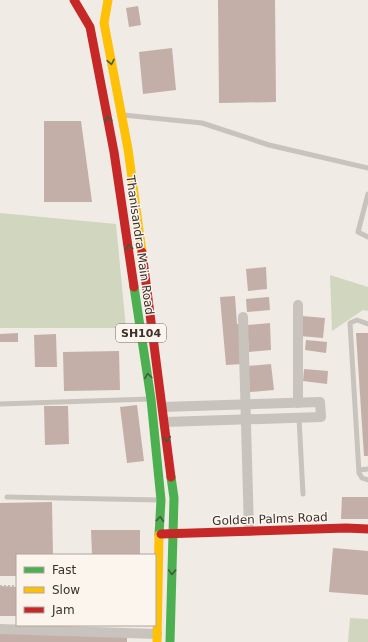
<svg xmlns="http://www.w3.org/2000/svg" width="368" height="642" font-family="'DejaVu Sans',sans-serif">
	<rect width="100%" height="100%" fill="#f0ebe5"/>
	<!-- green -->
	<g fill="#d1d6bf">
		<path d="M0,213L116,224L126,328H0Z"/>
		<path d="M330,275L368,287V311L363,310L332,331Z"/>
		<path d="M350,618L368,619V642H348Z"/>
	</g>
	<!-- building -->
	<g fill="#c3afa7">
		<path d="M218,0H275L276,102L219,103Z"/>
		<path d="M138,6L141,25L129,27L126,8Z"/>
		<path d="M172,48L176,90L143,94L139,52Z"/>
		<path d="M44,121H81L92,202H44Z"/>
		<path d="M266,267L267,289L248,291L246,269Z"/>
		<path d="M235,296L237,324H240L243,364L226,365L220,297Z"/>
		<path d="M269,297L270,310L247,312L246,299Z"/>
		<path d="M302,316L325,318L323,338L300,336Z"/>
		<path d="M270,323L271,350L249,352L247,325Z"/>
		<path d="M18,333V342H0V334Z"/>
		<path d="M356,333H368V456H364Z"/>
		<path d="M56,334L57,367H35L34,335Z"/>
		<path d="M306,340L327,342L326,353L305,350Z"/>
		<path d="M119,351L120,390L64,391L63,352Z"/>
		<path d="M271,364L274,390L250,392L248,366Z"/>
		<path d="M304,369L328,371L327,384L303,381Z"/>
		<path d="M137,405L144,461L127,463L120,407Z"/>
		<path d="M44,406H68L69,444L45,445Z"/>
		<path d="M342,497H368V519H341Z"/>
		<path d="M52,502L53,555H17V576H0V503Z"/>
		<path d="M91,530H140V555H92Z"/>
		<path d="M333,548L368,551V595L329,592Z"/>
		<path d="M0,586L17,587V616H0Z"/>
		<path d="M0,633L127,636V642H0Z"/>
	</g>
	<g fill="none" stroke-linecap="round" stroke-linejoin="round">
		<!-- path -->
		<path stroke="#c2bbb6" stroke-width="2" stroke-dasharray="2 2" stroke-linecap="butt" d="M0,586H17"/>
		<!-- lane -->
		<g stroke="#c9c3be" stroke-width="5">
			<path d="M123,115L202,123L269,145L368,168"/>
			<path d="M368,194L358,232L368,237"/>
			<path d="M368,324L357,320L350,323L359,473L362,478L368,480"/>
			<path d="M0,404L150,399"/>
			<path d="M299,418L303,494"/>
			<path d="M360,470L368,469"/>
			<path d="M7,497L160,500"/>
		</g>
		<!-- street -->
		<g stroke="#c9c3be" stroke-width="10">
			<path d="M298,305V403"/>
			<path d="M243,317L249,531"/>
			<path d="M163,407L320,402L321,417L165,422"/>
			<path d="M0,629L157,634"/>
		</g>
		<!-- fast -->
		<g stroke="#4caf50" stroke-width="9">
			<path d="M134,287L151,399L161,500L159,535"/>
			<path d="M170,642L174,498L171,477"/>
		</g>
		<!-- slow -->
		<g stroke="#ffc107" stroke-width="9">
			<path d="M108,0L104,23L128,149L142,252"/>
			<path d="M157,642L159,535"/>
		</g>
		<!-- jam -->
		<g stroke="#c62828" stroke-width="9">
			<path d="M74,0L90,27L114,152L134,287"/>
			<path d="M142,252L171,477"/>
			<path d="M161,534L346,528L368,529"/>
		</g>
	</g>
	<!-- one-way arrows -->
	<defs><path id="oneway-chevron" d="M-2-3.5L2.5 0L-2 3.5" fill="none" stroke-width="1.6" stroke-linecap="round" stroke-linejoin="round"/></defs>
	<g stroke="#415c38">
		<use href="#oneway-chevron" transform="translate(111 62) rotate(79)"/>
		<use href="#oneway-chevron" transform="translate(108 119) rotate(-101)"/>
		<use href="#oneway-chevron" transform="translate(129 247) rotate(-98)"/>
		<use href="#oneway-chevron" transform="translate(148 376) rotate(-98)"/>
		<use href="#oneway-chevron" transform="translate(167 439) rotate(84)"/>
		<use href="#oneway-chevron" transform="translate(160 519) rotate(-86)"/>
		<use href="#oneway-chevron" transform="translate(172 572) rotate(92)"/>
	</g>
	<g text-anchor="middle" stroke-width="3" stroke-linejoin="round" paint-order="stroke">
		<!-- shield labels -->
		<rect fill="#fbf5ee" stroke="#756b66" stroke-width="1" x="116" y="324" width="50" height="18" rx="3"/>
		<g font-size="11" font-weight="bold" fill="#3b302b">
			<text x="141" y="337">SH104</text>
		</g>
		<!-- street labels -->
		<g font-size="12" fill="#3b302b" stroke="#fbf5ee">
			<text transform="translate(140 245) rotate(82)" y="4">Thanisandra Main Road</text>
			<text transform="translate(270 519) rotate(-2)" y="4">Golden Palms Road</text>
		</g>
	</g>
	<!-- legend -->
	<rect x="16" y="554" width="140" height="72" fill="#fbf5ee" stroke="#aea6a0"/>
	<rect x="24" y="567" width="20" height="6" fill="#4caf50" stroke="#aea6a0"/>
	<text x="52" y="574" font-size="12" fill="#3b302b">Fast</text>
	<rect x="24" y="587" width="20" height="6" fill="#ffc107" stroke="#aea6a0"/>
	<text x="52" y="594" font-size="12" fill="#3b302b">Slow</text>
	<rect x="24" y="607" width="20" height="6" fill="#c62828" stroke="#aea6a0"/>
	<text x="52" y="614" font-size="12" fill="#3b302b">Jam</text>
</svg>
